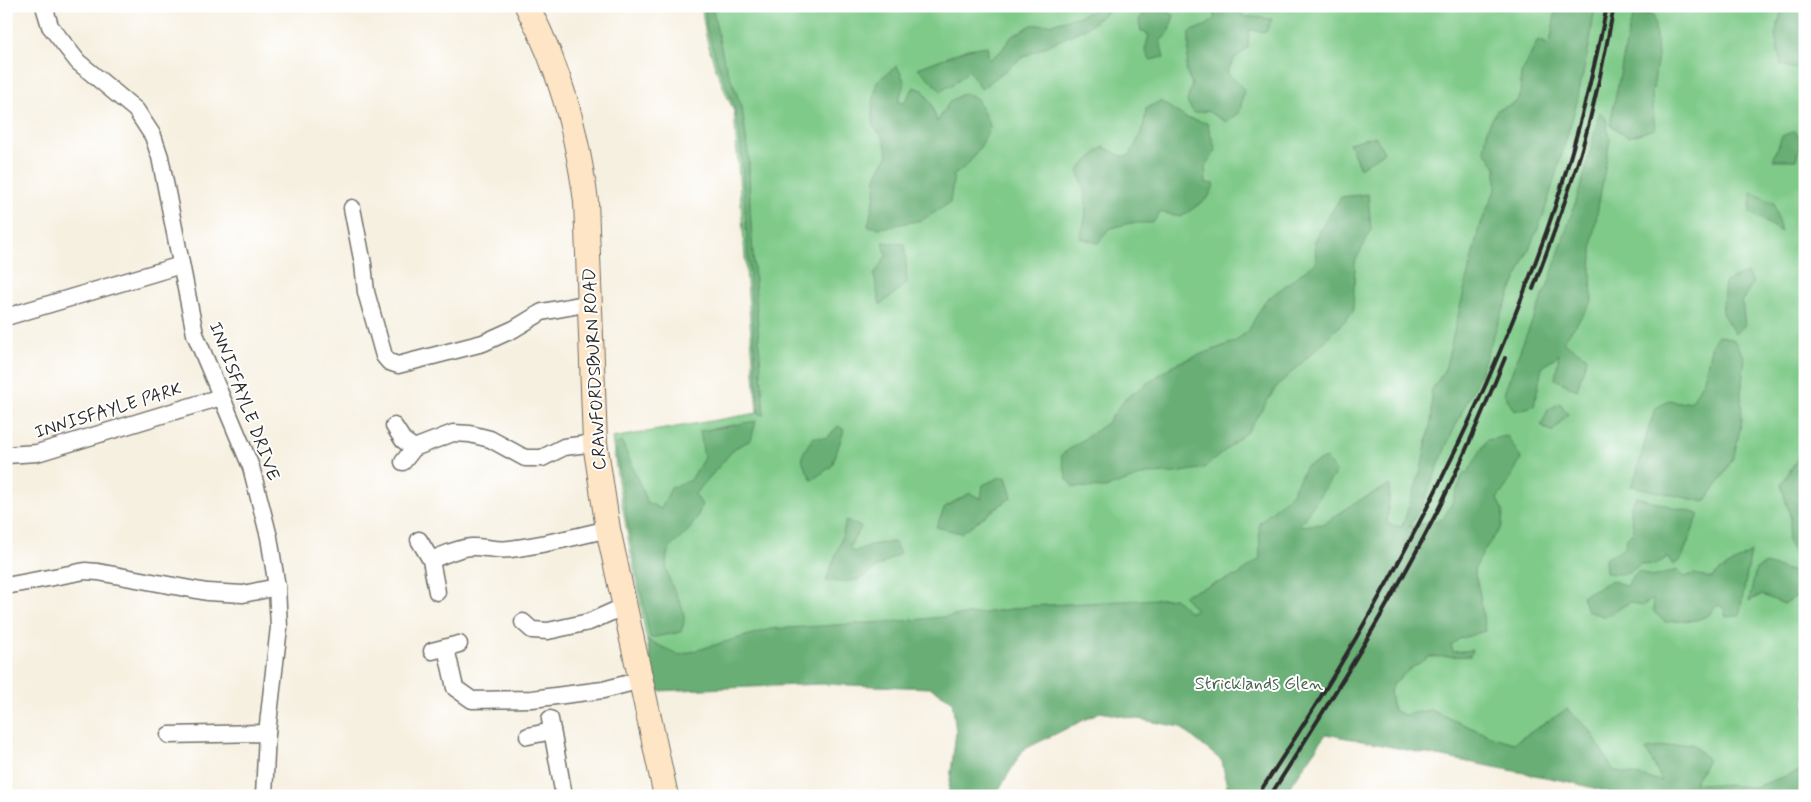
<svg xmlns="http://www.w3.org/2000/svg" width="1811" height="802" font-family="Mynerve,sans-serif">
	<rect width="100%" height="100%" fill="#fff"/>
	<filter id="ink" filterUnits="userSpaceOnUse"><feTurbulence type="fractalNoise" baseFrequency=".02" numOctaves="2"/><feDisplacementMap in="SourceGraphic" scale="10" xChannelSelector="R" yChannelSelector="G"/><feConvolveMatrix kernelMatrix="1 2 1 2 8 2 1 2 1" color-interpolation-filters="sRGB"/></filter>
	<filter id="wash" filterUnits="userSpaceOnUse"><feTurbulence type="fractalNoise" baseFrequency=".0096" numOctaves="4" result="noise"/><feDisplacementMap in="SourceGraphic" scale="20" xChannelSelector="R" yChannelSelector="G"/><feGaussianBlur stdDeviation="1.12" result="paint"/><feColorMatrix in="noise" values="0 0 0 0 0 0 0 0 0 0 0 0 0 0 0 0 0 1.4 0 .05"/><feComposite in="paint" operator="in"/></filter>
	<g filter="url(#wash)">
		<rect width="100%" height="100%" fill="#f6f0e0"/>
		<!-- green -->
		<path fill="#7fca89" stroke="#557a5a" d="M702,6H1805V796H1701L1397,731L1390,692L1421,618L654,680L619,488L612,438L757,413L734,112C719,78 704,44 702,6Z"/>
		<!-- forest -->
		<g fill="#67ae75" stroke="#496c50">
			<path d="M705,6H712L724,61L742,107L749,160L750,209L764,415L759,414L740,138L734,107L718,65L706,26Z"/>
			<path d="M1210,6H1241L1242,16L1272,19L1266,32L1249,30L1248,48L1235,58L1227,72L1244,89L1240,112L1226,122L1207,111L1194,113L1187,102L1192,84L1186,71L1189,49V32L1207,25L1215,18Z"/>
			<path d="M1556,6H1595L1590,41L1576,106L1544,214L1501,315L1479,376L1448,442L1422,506L1409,527L1443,519L1451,505L1464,472L1467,474L1487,440L1507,436L1521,458L1507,485L1497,499L1503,511L1502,526L1485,549L1474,570L1480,595L1485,631L1459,639L1451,645L1453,652L1472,650L1470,656L1429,657L1410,669L1393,684L1390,692L1393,710L1404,715L1430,710L1493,737L1514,743L1567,709L1590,730L1613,770L1662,781L1646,749L1692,743L1708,760L1694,783L1755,787L1805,769V796H1624L1570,782L1326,734L1284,796H1229L1222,761L1180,727L1100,712L1023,750L995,796H948L956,732L952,700L931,688L821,684L657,691L647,640L680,655L770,629L902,621L983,613L1031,606L1175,598L1189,612L1196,610L1183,595L1239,575L1260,558L1259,523L1292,493L1306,466L1326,458L1336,472L1299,526L1324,524L1354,503L1390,485L1387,524L1402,527L1421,470L1432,416L1431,391L1445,370L1479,228L1496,188V167L1484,150L1488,127L1497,110L1515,103L1520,97L1521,74L1538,40L1550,45Z"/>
			<path d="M1783,6H1805V54L1795,69L1781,65L1775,35Z"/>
			<path d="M1159,7L1174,15L1168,34L1160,41L1164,57L1150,60L1145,50L1149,35L1141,31L1139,20L1146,11Z"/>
			<path d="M1093,10L1108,11L1088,27L1023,57L981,89L969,70L955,83L941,91L918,68L968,49L987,46L989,60L1001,51L1011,37L1032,25L1051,24L1080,16Z"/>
			<path d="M1634,14H1649L1654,17L1658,56L1652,95L1655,129L1628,137L1610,125L1629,29Z"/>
			<path d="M897,66L905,82L898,102L904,103L914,87L923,90L931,103L937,122L950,101L964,93L977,99L990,126C982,146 973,163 954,175L950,203L922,220L880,228L868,226L875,194L876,177L888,154L883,137L874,128L872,109L877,81Z"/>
			<path d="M1160,101L1186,118L1207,123L1216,150L1205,166L1206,183L1215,184L1208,198L1181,217L1160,212L1153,223H1129L1109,229L1098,243L1080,238C1089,213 1087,195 1078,170L1103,147L1122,156H1129C1138,141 1145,127 1146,109Z"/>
			<path d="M1600,112L1606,119L1610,140L1593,237L1591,272L1592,302L1563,342L1587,357L1577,390L1555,379L1559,354L1542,368L1534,406L1514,411L1504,393L1524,340L1548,285L1584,176Z"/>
			<path d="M1794,131L1801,139L1796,160H1773L1782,136Z"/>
			<path d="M1375,136L1384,152L1360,168L1349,143Z"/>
			<path d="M1751,192L1774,203L1781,232L1750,212Z"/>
			<path d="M1368,194L1371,230L1355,262L1353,312L1324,342L1277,386L1248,431L1204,468L1177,473L1146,474L1106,488L1073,487L1067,479L1061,455L1107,423L1125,399L1175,364L1234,342L1248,331L1265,301L1316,262L1315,241L1324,223L1341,197Z"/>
			<path d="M883,242L905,244L907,283L880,305L874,275L886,256Z"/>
			<path d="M1747,273L1753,283L1742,302L1745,325L1735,334L1722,313L1725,282Z"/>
			<path d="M1718,335L1734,340L1745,358L1741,394L1742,420L1734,456L1724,474L1705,502L1631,486L1637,472L1649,426L1656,408L1670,400L1679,403L1692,401L1704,379L1712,344Z"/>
			<path d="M1560,403L1568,414L1552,432L1541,425L1548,410Z"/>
			<path d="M756,421L751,440L735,448L695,494L702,505C698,516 693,527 684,535C679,540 670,546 668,552C660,581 685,599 684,620C684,624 682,628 681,632L650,638L628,525L615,445L622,442L647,502L661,509L671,488L691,480L704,458L700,431Z"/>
			<path d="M838,426L844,430L832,466L812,480C800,459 798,457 814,437L827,438Z"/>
			<path d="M1805,446V563L1797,560L1787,540L1791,519L1781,485Z"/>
			<path d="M1006,477L1012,497L961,533L936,527L945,507L970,493L981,499L983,485L998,478Z"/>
			<path d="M1636,497L1699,514L1681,560L1673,565L1668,557L1655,565L1641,564C1628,574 1622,575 1606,573L1605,558L1625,547L1627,537L1634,532L1630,507Z"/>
			<path d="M846,520L861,527L849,548L854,552L870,545L894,542L900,553L858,580L841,582L826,581L841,541Z"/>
			<path d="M1751,552L1739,616L1726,617L1723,607L1716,605L1709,615L1697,620L1665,622L1654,612L1653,599L1642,606L1630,602L1606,617L1587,611L1582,596L1612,580L1627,587L1631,578L1639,571L1652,577L1678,570L1684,577L1694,574L1711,578L1720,571Z"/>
			<path d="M1765,564L1802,574L1800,594L1784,604L1762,595L1749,601L1756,569Z"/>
		</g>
	</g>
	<g filter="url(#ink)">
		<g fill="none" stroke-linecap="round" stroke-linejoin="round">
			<defs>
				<g id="minor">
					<path d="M44,6L50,26L78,62L136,110L153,136L160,157L195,334L251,467L269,537L277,587L279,627L267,733L264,796"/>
					<path d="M352,208L363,264L366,292L384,356L389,362L398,365L483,343L514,329L542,312L590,303"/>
					<path d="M6,317L181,265"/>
					<path d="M394,426L403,440L414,448L453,433L470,434L490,439L525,458H542L564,447L595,443"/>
					<path d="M6,455L37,453L221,397"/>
					<path d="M403,462L414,448"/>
					<path d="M419,540L431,560L437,592"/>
					<path d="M431,560C444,555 457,548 471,547C483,546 496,551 510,549C543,545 576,537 608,529"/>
					<path d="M6,586L85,571L98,572L207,592L243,594L277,587"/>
					<path d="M523,622L532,630L548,631L589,622L625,606"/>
					<path d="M446,648L455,688L472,700L532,699L603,690L641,680"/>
					<path d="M432,651L459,644"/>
					<path d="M550,719L564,796"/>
					<path d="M169,735L267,733"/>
					<path d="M528,736L552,731"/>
				</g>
				<path id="secondary" d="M527,6C561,71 576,129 586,201L595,443L608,529L666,796"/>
			</defs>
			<!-- minor casing -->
			<use href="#minor" stroke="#72706a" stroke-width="19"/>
			<!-- secondary casing -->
			<use href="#secondary" stroke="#72706a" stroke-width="26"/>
			<!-- minor -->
			<use href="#minor" stroke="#fff" stroke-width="16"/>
			<!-- secondary -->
			<use href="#secondary" stroke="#fde5c5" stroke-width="24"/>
			<!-- rail -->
			<g stroke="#2b2b2b" stroke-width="4">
				<path d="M1533,289C1550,244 1567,198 1581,152C1595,104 1605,55 1614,6"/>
				<path d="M1257,796C1345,665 1422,528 1486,384C1519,308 1550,230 1572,151C1586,103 1597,55 1607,6"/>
				<path d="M1270,796C1330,702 1389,607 1439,508C1463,459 1484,409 1505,358"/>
			</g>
		</g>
	</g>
	<g text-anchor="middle" stroke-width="4" stroke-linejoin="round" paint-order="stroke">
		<!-- street labels -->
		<g font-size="18" fill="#2b2b2b" stroke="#fff">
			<text transform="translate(594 369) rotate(-93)" y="6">CRAWFORDSBURN ROAD</text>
			<text transform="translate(245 401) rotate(69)" y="6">INNISFAYLE DRIVE</text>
			<text transform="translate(108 410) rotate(-17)" y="6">INNISFAYLE PARK</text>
		</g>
		<!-- park labels -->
		<g font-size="18" fill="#48634c" stroke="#fff">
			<text x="1259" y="689">Stricklands Glen</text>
		</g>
	</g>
	<!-- margin -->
	<rect width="1811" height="802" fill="none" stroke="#fff" stroke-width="25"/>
</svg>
